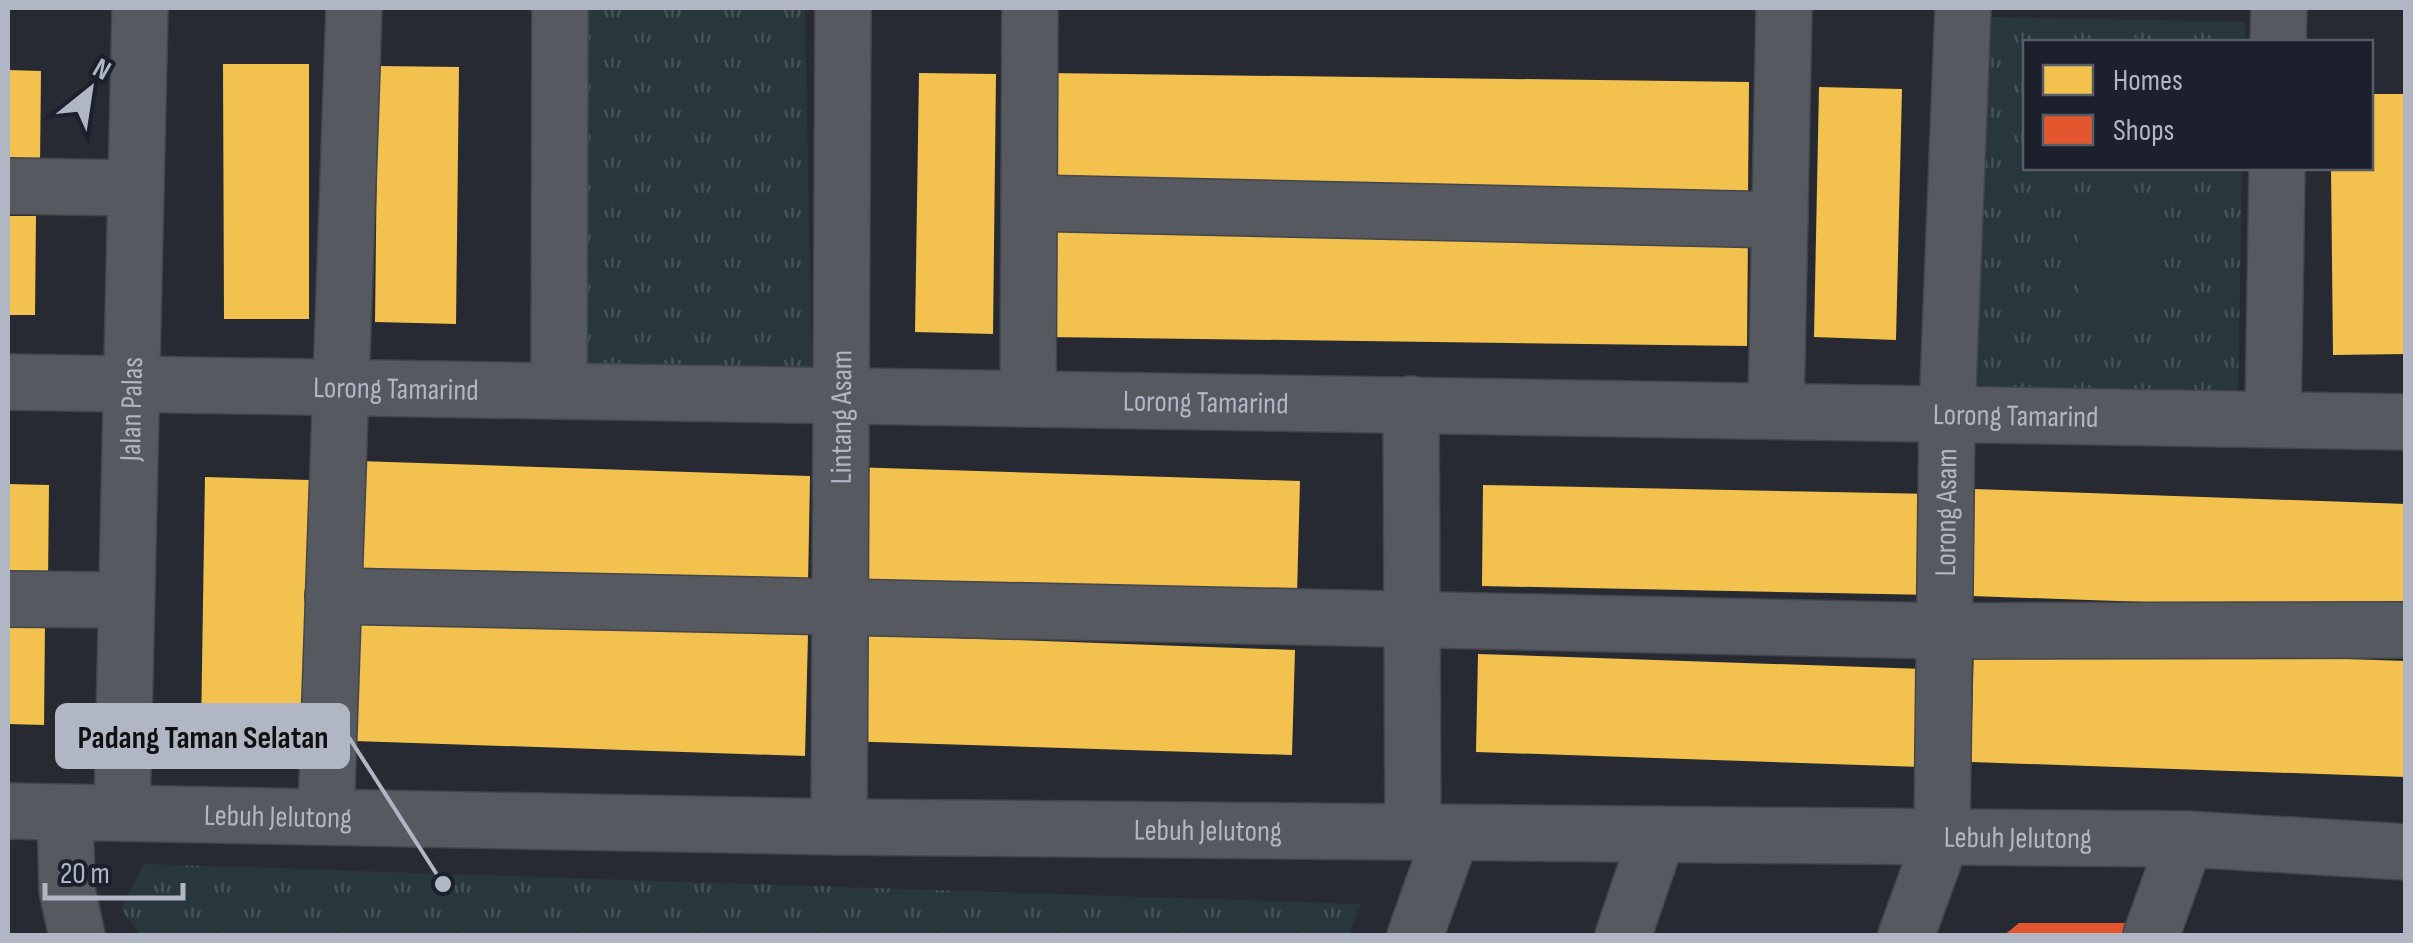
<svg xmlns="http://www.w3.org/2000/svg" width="2413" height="943" font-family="'Sofia Sans Condensed',sans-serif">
	<defs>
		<pattern id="grass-tufts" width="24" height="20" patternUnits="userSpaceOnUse" patternTransform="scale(2.5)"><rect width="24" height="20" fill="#28373b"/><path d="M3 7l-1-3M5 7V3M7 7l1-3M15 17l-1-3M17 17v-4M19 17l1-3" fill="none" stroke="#455256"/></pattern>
	</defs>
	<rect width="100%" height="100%" fill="#272a32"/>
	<!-- grass -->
	<g fill="url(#grass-tufts)">
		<path d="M573,8L805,10L812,375L572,374Z"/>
		<path d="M1980,17L2245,22V42H2026V168H2242L2238,398L1976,395Z"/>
		<path d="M144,864L1361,904L1349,936H141L121,909Z"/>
	</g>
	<!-- pitch -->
	<path fill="#28373b" d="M2077,208H2153L2154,334L2079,333Z"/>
	<!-- homes -->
	<g fill="#f2c14e">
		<path d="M223,64H309V319H224Z"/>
		<path d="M378,66L459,67L456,324L375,322Z"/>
		<path d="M8,70L41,71L40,164L8,163Z"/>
		<path d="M919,73L996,74L993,334L915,332Z"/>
		<path d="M1048,73L1749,82L1748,194L1048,185Z"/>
		<path d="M1819,87L1902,89L1896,340L1814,337Z"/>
		<path d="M2370,94H2406V354L2333,355L2331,168H2370Z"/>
		<path d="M8,216H36L35,315H8Z"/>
		<path d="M1048,221L1748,230L1747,346L1047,337Z"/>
		<path d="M359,461L810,476L808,585L356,570Z"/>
		<path d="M850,467L1300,481L1297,595L847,580Z"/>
		<path d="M205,477L310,480L305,732L201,730Z"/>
		<path d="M8,484L49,485L48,581L8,580Z"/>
		<path d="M1483,485L1934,494L1933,595L1482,586Z"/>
		<path d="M1974,489L2406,504V611L1971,596Z"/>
		<path d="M357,620L808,634L805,756L354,741Z"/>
		<path d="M8,622L45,623L44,725L8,724Z"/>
		<path d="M844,634L1295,650L1292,755L841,741Z"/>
		<path d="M1974,647L2406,661V777L1971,762Z"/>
		<path d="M1478,654L1924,669L1921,767L1476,752Z"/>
	</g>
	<!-- shops -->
	<path fill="#e4572e" d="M2019,923H2135L2130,936H2003Z"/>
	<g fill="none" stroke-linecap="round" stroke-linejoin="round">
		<defs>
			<g id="minor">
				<path d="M2278,42L2279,8"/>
				<path d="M8,186L136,188"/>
				<path d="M1029,203L1780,220"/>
				<path id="s1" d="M8,382L2406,422"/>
				<path d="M559,390L560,8"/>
				<path d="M1028,398L1030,8"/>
				<path d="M1411,404L1413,832"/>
				<path d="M1776,411L1784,8"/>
				<path d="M2273,419L2277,168"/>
				<path d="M333,596L1944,631L2406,630"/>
				<path d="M8,599L126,600"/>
				<path id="s2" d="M8,811L839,827L2186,839L2406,852"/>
				<path id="s3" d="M122,811L140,8"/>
				<path d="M65,812L67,890L77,936"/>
				<path d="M326,815L354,8"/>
				<path id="s4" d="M839,827L843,8"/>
				<path d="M1415,936L1452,833"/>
				<path d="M1623,936L1658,834"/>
				<path id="s5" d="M1906,936L1942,837L1947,414L1963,8"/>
				<path d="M2151,936L2186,839"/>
			</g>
		</defs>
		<!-- minor casing -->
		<use href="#minor" stroke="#42454b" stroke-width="58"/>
		<!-- minor -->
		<use href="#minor" stroke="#575960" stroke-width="55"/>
	</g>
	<g text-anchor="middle" stroke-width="10" stroke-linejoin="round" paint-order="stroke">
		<!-- street labels -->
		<g font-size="30" fill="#b0b6c4" stroke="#1b202c">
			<text dy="10" stroke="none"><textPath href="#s1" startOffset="388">Lorong Tamarind</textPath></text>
			<text dy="10" stroke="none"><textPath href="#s1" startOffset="1198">Lorong Tamarind</textPath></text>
			<text dy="10" stroke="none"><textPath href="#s3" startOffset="402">Jalan Palas</textPath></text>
			<text dy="10" stroke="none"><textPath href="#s1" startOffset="2008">Lorong Tamarind</textPath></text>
			<text dy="10" stroke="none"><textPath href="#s4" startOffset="410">Lintang Asam</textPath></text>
			<text dy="10" stroke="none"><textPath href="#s5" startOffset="430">Lorong Asam</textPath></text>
			<text dy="10" stroke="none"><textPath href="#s2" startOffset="270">Lebuh Jelutong</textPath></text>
			<text dy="10" stroke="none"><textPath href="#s2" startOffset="1200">Lebuh Jelutong</textPath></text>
			<text dy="10" stroke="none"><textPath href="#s2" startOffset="2010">Lebuh Jelutong</textPath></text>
		</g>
	</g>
	<!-- callouts -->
	<path fill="none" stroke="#b0b6c4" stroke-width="4" d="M443 884L348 736"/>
	<circle fill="#b0b6c4" stroke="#1b202c" stroke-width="4" cx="443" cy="884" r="10"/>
	<rect fill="#b0b6c4" stroke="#b0b6c4" stroke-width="4" x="57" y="705" width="291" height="62" rx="10"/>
	<g font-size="32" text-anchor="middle" font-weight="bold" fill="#111">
		<text x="203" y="748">Padang Taman Selatan</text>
	</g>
	<!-- border -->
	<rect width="2413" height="943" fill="none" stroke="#b0b6c4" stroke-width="20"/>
	<!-- legend -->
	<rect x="2023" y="40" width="350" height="130" fill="#1b202c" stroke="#575c69" stroke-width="2.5"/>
	<rect x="2043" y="65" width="50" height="30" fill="#f2c14e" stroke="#575c69" stroke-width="2.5"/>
	<text x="2113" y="90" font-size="30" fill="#b0b6c4">Homes</text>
	<rect x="2043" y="115" width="50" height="30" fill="#e4572e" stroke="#575c69" stroke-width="2.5"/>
	<text x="2113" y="140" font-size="30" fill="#b0b6c4">Shops</text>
	<!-- north arrow -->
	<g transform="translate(90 90) rotate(30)" stroke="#1b202c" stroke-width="8" paint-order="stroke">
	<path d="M0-8L18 38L0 25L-18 38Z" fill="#b0b6c4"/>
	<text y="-15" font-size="28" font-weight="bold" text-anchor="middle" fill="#b0b6c4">N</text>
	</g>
	<!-- scale -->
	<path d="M45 883v15h138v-15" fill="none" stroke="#b0b6c4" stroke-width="5"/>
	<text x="60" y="883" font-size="30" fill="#b0b6c4" stroke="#1b202c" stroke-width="8" paint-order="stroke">20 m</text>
</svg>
